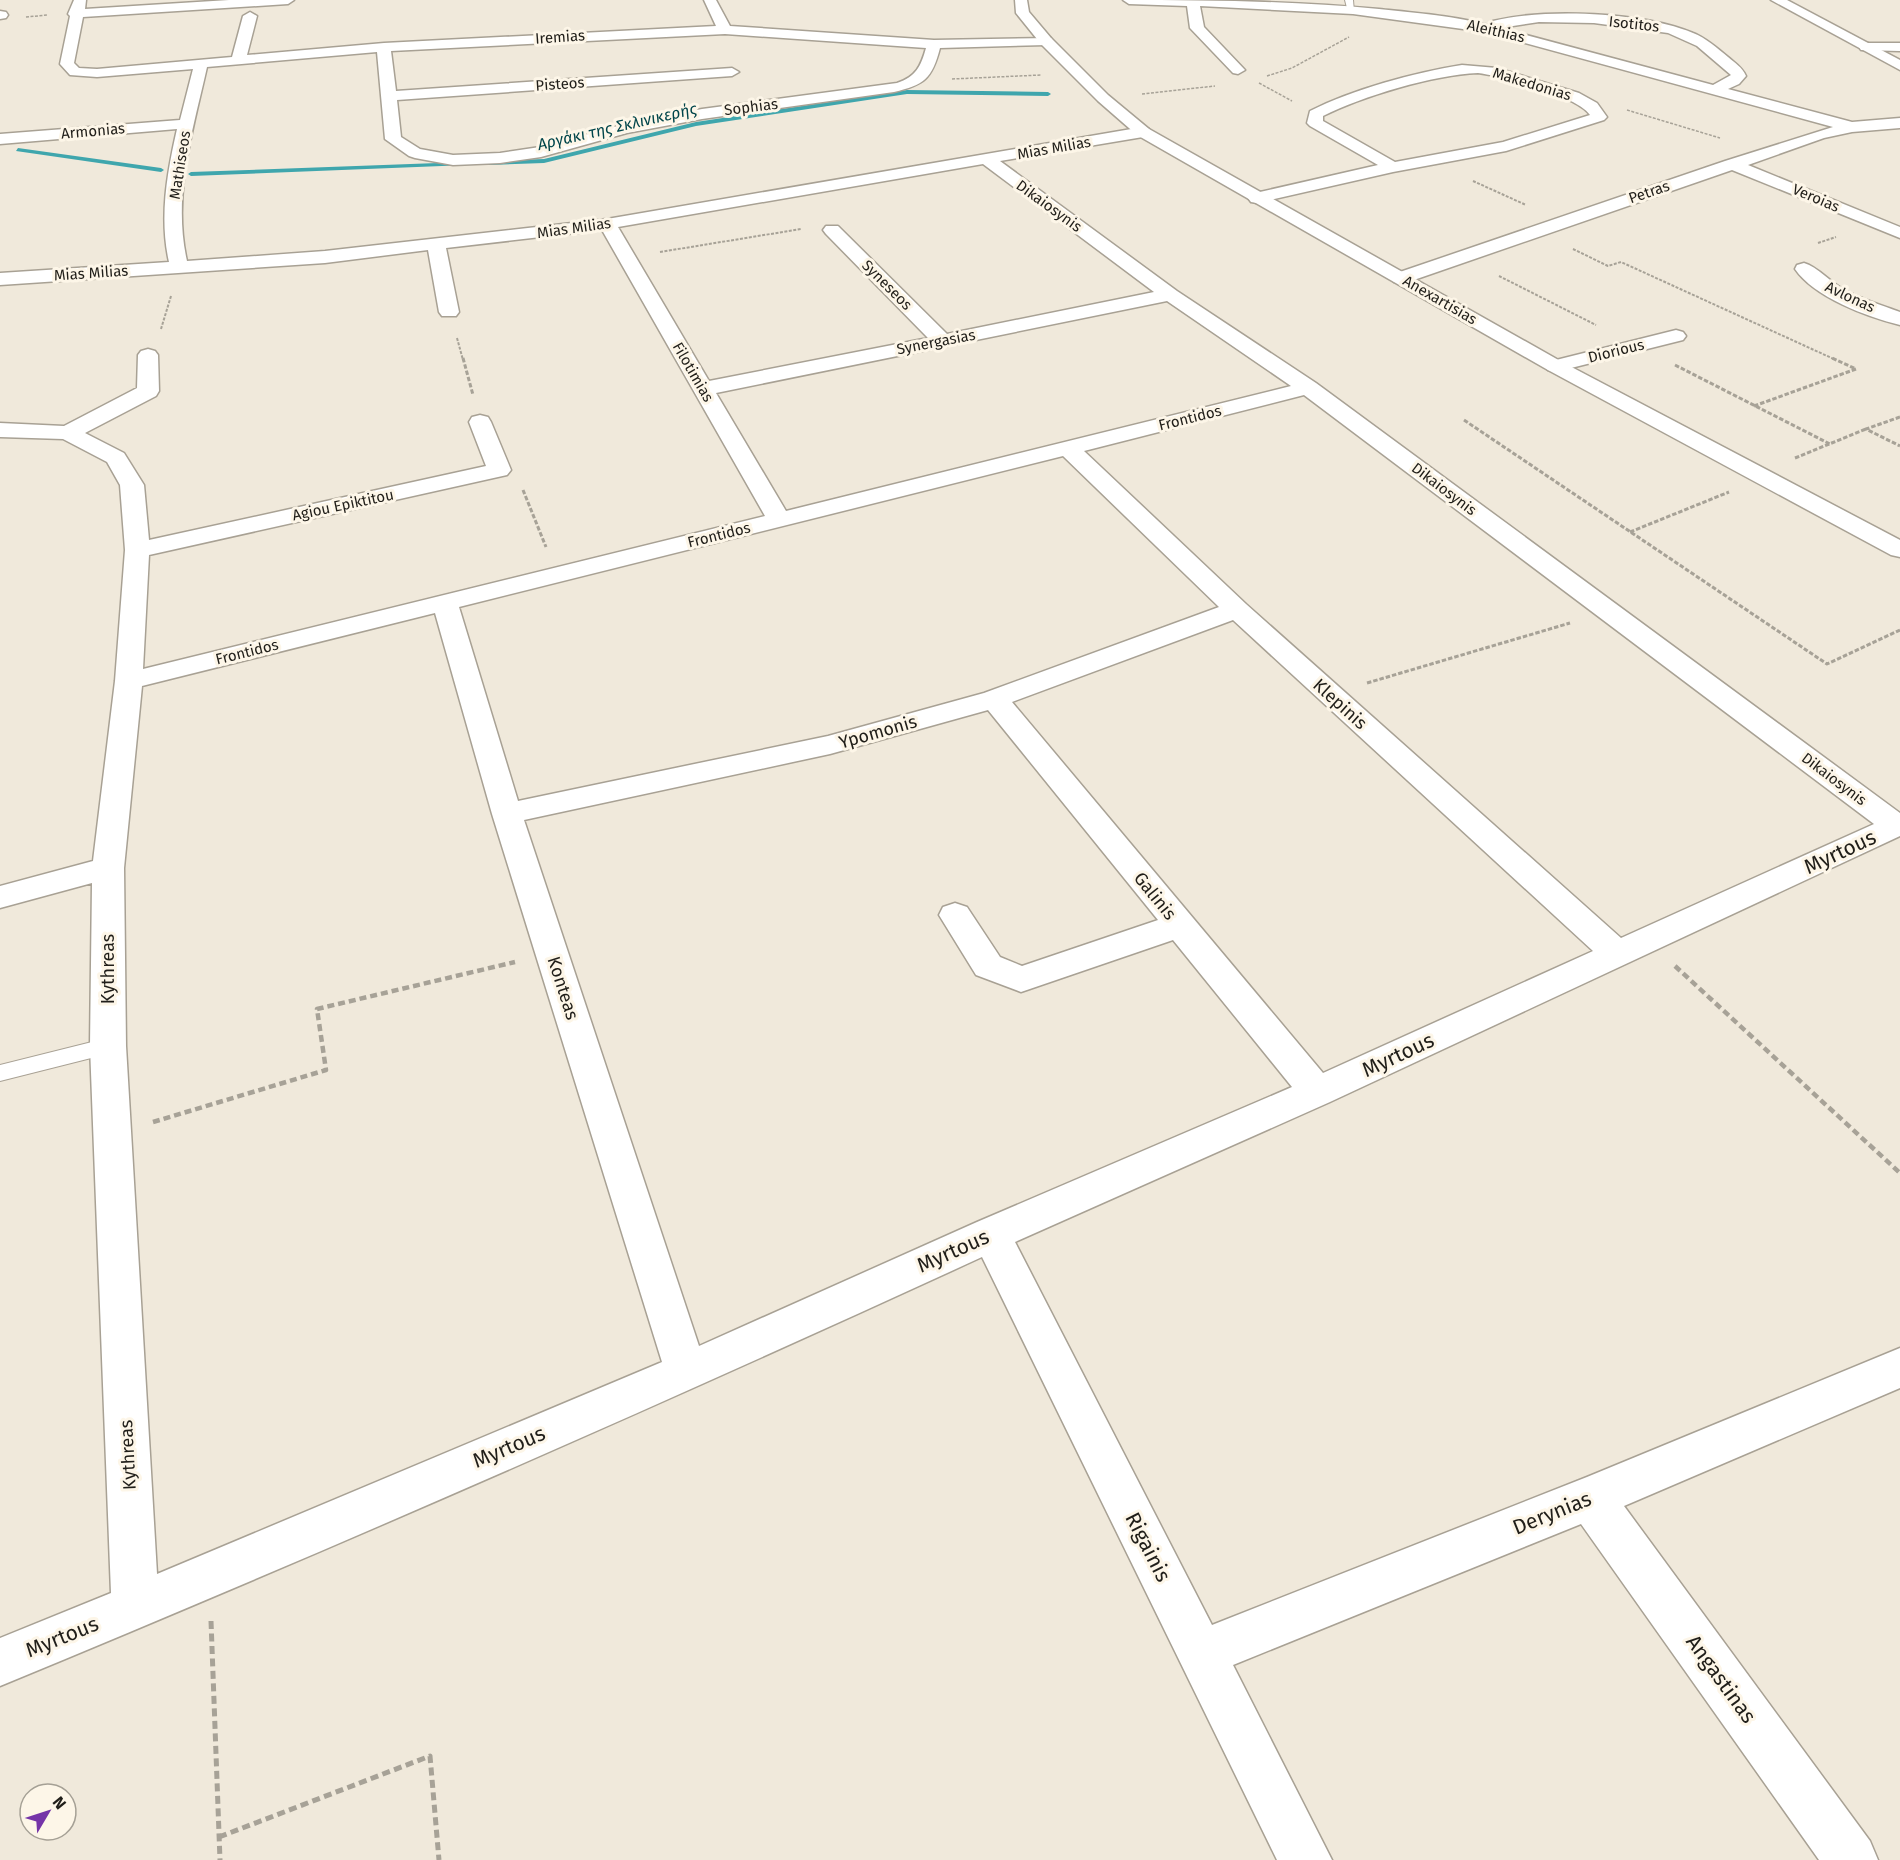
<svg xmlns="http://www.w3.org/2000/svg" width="1900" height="1860" font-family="'Fira Sans',sans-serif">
	<rect width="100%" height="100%" fill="#f0e9db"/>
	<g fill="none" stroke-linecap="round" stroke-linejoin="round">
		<!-- stream -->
		<g fill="#3fa6ad" fill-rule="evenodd">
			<path d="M907,90L1048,92L1051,94L1048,96L907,94L696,126L544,163L489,165L486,163L489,161L544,159L696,122Z"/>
			<path d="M18,148L161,168L164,170L161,172L16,151Z"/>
			<path d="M465,162L467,165L191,176L188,174L191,172Z"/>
		</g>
		<defs>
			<g id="lane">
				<path d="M1345,0H1353L1354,12H1348Z"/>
				<path d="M108,1038L115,1040L118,1046L115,1052L0,1081V1065Z"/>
			</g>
			<g id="street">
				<path d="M74,0H86L85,9L229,0H294L288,4L83,17L74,63L79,68L97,69L232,57L243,16L250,12L257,16L247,55L384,43L716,26L704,0H716L730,26L934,40L1051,38L1053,41L1051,44L1046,45L940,48C932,79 924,85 894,92L702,119L627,133L541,157L500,163L453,165L415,158L409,156L385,139L377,52L207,67C193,130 172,196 187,261L325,251L607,219L1143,127L1149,129L1151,132L1149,135L1143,137L1000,161L1177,291L1316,383L1900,813V836L1330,1102L1015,1242L1212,1625L1587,1477L1900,1348V1388L1624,1506L1870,1841L1878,1860H1819L1581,1524L1233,1665L1332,1860H1277L982,1257C658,1406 330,1550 0,1686V1638L111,1593L90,1046L92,883L0,908V886L93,861L115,681L125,550L120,485L107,462L63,439L0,437V423L64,426L137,388L138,355L141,351L148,349L155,351L158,355L159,391L156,396L85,433L124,453L144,485L149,540L486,466L469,422L472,417L480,415L488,417L491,422L511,470L507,475L149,555L143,669L765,516L602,230L446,248L459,312L456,316H442L439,312L428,250L325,263L0,285V273L169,262C159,218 167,173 177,129L0,144V134L180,120L193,69L97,77L70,75L60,64L70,16L68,14ZM725,34L926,48C921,66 916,77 897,83L702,109L625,124L540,147L500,153L453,155L420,149L401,137L397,100L732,76L739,72L732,68L396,91L391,51ZM983,164L1154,292L947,334L838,226H826L823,230L826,234L928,338L709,381L618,227ZM1167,301L1291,386L786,511L716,393ZM1304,395L1874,824L1621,938L1246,604L1084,451ZM1063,456L1219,607L984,693L828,736L518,801L459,607ZM435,613L492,814L662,1362L157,1574L126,1046L124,868L142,686ZM1233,620L1593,951L1323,1073L1012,702ZM988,710L1158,920L1022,966L1000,957L967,907L955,903L943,907L939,915L976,975L1021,992L1173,940L1292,1087L977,1222L699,1346L524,820L830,754Z"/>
				<path d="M1123,0C1208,0 1294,1 1379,9C1417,13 1456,16 1492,26L1493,21C1546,8 1643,12 1693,33C1706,38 1717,48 1728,57C1735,63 1742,67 1746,76L1739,84L1728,89L1852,122L1900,118V128L1852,132L1824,138L1748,165L1900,227V238L1732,170L1408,282H1394L1392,278L1394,274L1725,161L1833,127L1485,32L1353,14L1200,6L1204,27L1245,70L1238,74L1233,73L1190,28L1187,6L1129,4ZM1539,22L1594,23L1668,33L1697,46L1731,75L1713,85L1500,28Z"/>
				<path d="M0,11L6,12L8,15L6,18L0,19Z"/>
				<path d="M1866,43H1900V51L1861,50L1859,47Z"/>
				<path d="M1462,65L1497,68L1579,93L1597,103L1607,117L1604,120L1506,151L1393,172L1257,203L1251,202L1248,198L1251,194L1378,165L1310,126L1307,123L1310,111C1354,89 1413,73 1462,65ZM1478,73C1501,76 1578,96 1590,115L1503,142L1395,162L1323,121V116C1363,96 1433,75 1478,73Z"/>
				<path d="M1804,263C1818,267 1830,282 1843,289C1861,299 1881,305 1900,312V325C1867,317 1814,297 1795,269L1797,265Z"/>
				<path d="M1676,330L1683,332L1686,336L1683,340L1555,372L1548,370L1545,366L1548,362Z"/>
			</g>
			<g id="secondary">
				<path d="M1015,0H1027L1029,12L1051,38L1108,95L1149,129L1562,362L1900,540V557L1891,555L1548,370L1137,135L1098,101L1041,44L1016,13Z"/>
				<path d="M1771,0H1787L1900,60V70Z"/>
			</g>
		</defs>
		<!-- lane casing -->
		<use href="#lane" stroke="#a8a194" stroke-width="2"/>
		<!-- street casing -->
		<use href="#street" stroke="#a8a194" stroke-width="3"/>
		<!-- secondary casing -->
		<use href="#secondary" stroke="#a8a194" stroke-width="3"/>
		<!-- path-far4 -->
		<g stroke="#a7a297" stroke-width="1.5" stroke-dasharray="3 1.5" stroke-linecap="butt">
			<path d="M26,17L48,15"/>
			<path d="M1267,76L1292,68L1349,37"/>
			<path d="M952,79L1041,75"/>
			<path d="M1259,83L1292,101"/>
			<path d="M1142,94L1215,86"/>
			<path d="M1627,110L1720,138"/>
		</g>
		<!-- path-far3 -->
		<g stroke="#a7a297" stroke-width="2" stroke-dasharray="3 1.5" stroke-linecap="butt">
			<path d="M1473,181L1526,205"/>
			<path d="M1818,243L1836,237"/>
			<path d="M1573,249L1608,266L1621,262L1836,360"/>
			<path d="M660,252L801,229"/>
			<path d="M1499,276L1596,325"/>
			<path d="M161,329L171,296"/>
			<path d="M457,338L463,360"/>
		</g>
		<!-- path-far2 -->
		<g stroke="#a7a297" stroke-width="3" stroke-dasharray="4.5 2" stroke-linecap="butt">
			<path d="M463,358L473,395"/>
			<path d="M1675,365L1830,444"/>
			<path d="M1754,406L1856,369L1832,358"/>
			<path d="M1900,417L1866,429L1900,446"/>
			<path d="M1464,420L1827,664L1900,630"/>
			<path d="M1795,458L1866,429"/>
			<path d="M523,490L546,547"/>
			<path d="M1630,532L1729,492"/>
			<path d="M1367,683L1570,623"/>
		</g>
		<!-- path-far1 -->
		<g stroke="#a7a297" stroke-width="4.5" stroke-dasharray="7 4" stroke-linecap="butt">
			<path d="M1675,966L1900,1173"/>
			<path d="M153,1122L326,1070L317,1009L515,962"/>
		</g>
		<!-- path -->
		<g stroke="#a7a297" stroke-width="5" stroke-dasharray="8 4.5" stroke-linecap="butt">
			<path d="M211,1621L220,1860"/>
			<path d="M219,1837L430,1756L439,1860"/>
		</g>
		<!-- lane -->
		<use href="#lane" fill="#fff" fill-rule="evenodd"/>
		<!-- street -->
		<use href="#street" fill="#fff" fill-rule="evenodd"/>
		<!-- secondary -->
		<use href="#secondary" fill="#fff" fill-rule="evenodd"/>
	</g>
	<g text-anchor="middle" stroke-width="6" stroke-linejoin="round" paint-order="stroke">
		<!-- far-street labels -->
		<g font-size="15" fill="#201e19" stroke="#fdf6e8">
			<text transform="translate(1634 24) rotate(6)" y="5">Isotitos</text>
			<text transform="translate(1496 31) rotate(13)" y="5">Aleithias</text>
			<text transform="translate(560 37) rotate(-4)" y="5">Iremias</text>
			<text transform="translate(560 84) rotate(-4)" y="5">Pisteos</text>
			<text transform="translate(1532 84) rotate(17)" y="5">Makedonias</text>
			<text transform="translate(751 107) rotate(-7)" y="5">Sophias</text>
			<text transform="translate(93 131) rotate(-5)" y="5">Armonias</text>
			<text transform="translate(1054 148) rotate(-10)" y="5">Mias Milias</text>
			<text transform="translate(180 165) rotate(-81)" y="5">Mathiseos</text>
			<text transform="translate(1649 192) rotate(-19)" y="5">Petras</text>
			<text transform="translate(1816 198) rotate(23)" y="5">Veroias</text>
			<text transform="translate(1049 206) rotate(36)" y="5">Dikaiosynis</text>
			<text transform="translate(574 228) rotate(-8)" y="5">Mias Milias</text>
			<text transform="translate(91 273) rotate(-4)" y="5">Mias Milias</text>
			<text transform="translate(887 285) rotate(45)" y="5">Syneseos</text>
			<text transform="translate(1850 297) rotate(25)" y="5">Avlonas</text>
			<text transform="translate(1440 300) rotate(30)" y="5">Anexartisias</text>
			<text transform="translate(936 342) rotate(-11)" y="5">Synergasias</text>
			<text transform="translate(1616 351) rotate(-14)" y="5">Diorious</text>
			<text transform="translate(693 372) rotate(60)" y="5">Filotimias</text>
			<text transform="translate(1190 418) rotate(-14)" y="5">Frontidos</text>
			<text transform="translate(1444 489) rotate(37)" y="5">Dikaiosynis</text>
			<text transform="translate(343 505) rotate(-12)" y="5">Agiou Epiktitou</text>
			<text transform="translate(719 535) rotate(-14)" y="5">Frontidos</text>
			<text transform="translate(247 652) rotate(-14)" y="5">Frontidos</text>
			<text transform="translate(1834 779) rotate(37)" y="5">Dikaiosynis</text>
		</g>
		<!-- far-water labels -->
		<g font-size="16" font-style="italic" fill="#00454a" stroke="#fdf6e8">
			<text transform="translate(617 126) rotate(-13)" y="6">Αργάκι της Σκλινικερής</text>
		</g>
		<!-- street labels -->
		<g font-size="18" fill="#201e19" stroke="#fdf6e8">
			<text transform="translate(1340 704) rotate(42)" y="6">Klepinis</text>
			<text transform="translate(878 732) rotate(-16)" y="6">Ypomonis</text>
			<text transform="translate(1155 896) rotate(51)" y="6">Galinis</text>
			<text transform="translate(108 969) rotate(-90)" y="6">Kythreas</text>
			<text transform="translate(563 988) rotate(72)" y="6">Konteas</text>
			<text transform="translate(128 1455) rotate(-93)" y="6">Kythreas</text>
		</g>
		<!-- near-street labels -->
		<g font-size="21" fill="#201e19" stroke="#fdf6e8">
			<text transform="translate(1840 852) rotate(-25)" y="7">Myrtous</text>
			<text transform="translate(1398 1055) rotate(-25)" y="7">Myrtous</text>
			<text transform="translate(953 1251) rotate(-24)" y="7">Myrtous</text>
			<text transform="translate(509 1447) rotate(-23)" y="7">Myrtous</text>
			<text transform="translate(1552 1513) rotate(-22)" y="7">Derynias</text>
			<text transform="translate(1148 1547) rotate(63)" y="7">Rigainis</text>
			<text transform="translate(62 1637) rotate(-22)" y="7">Myrtous</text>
			<text transform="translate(1721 1679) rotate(54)" y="7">Angastinas</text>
		</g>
	</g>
	<!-- north arrow -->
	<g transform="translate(48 1812) rotate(51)"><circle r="28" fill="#fdf6e8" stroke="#a5a095" stroke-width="1.5"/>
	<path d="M0-4.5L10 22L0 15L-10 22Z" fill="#7534a8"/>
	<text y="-9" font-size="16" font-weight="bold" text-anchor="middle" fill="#201e19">N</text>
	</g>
</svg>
